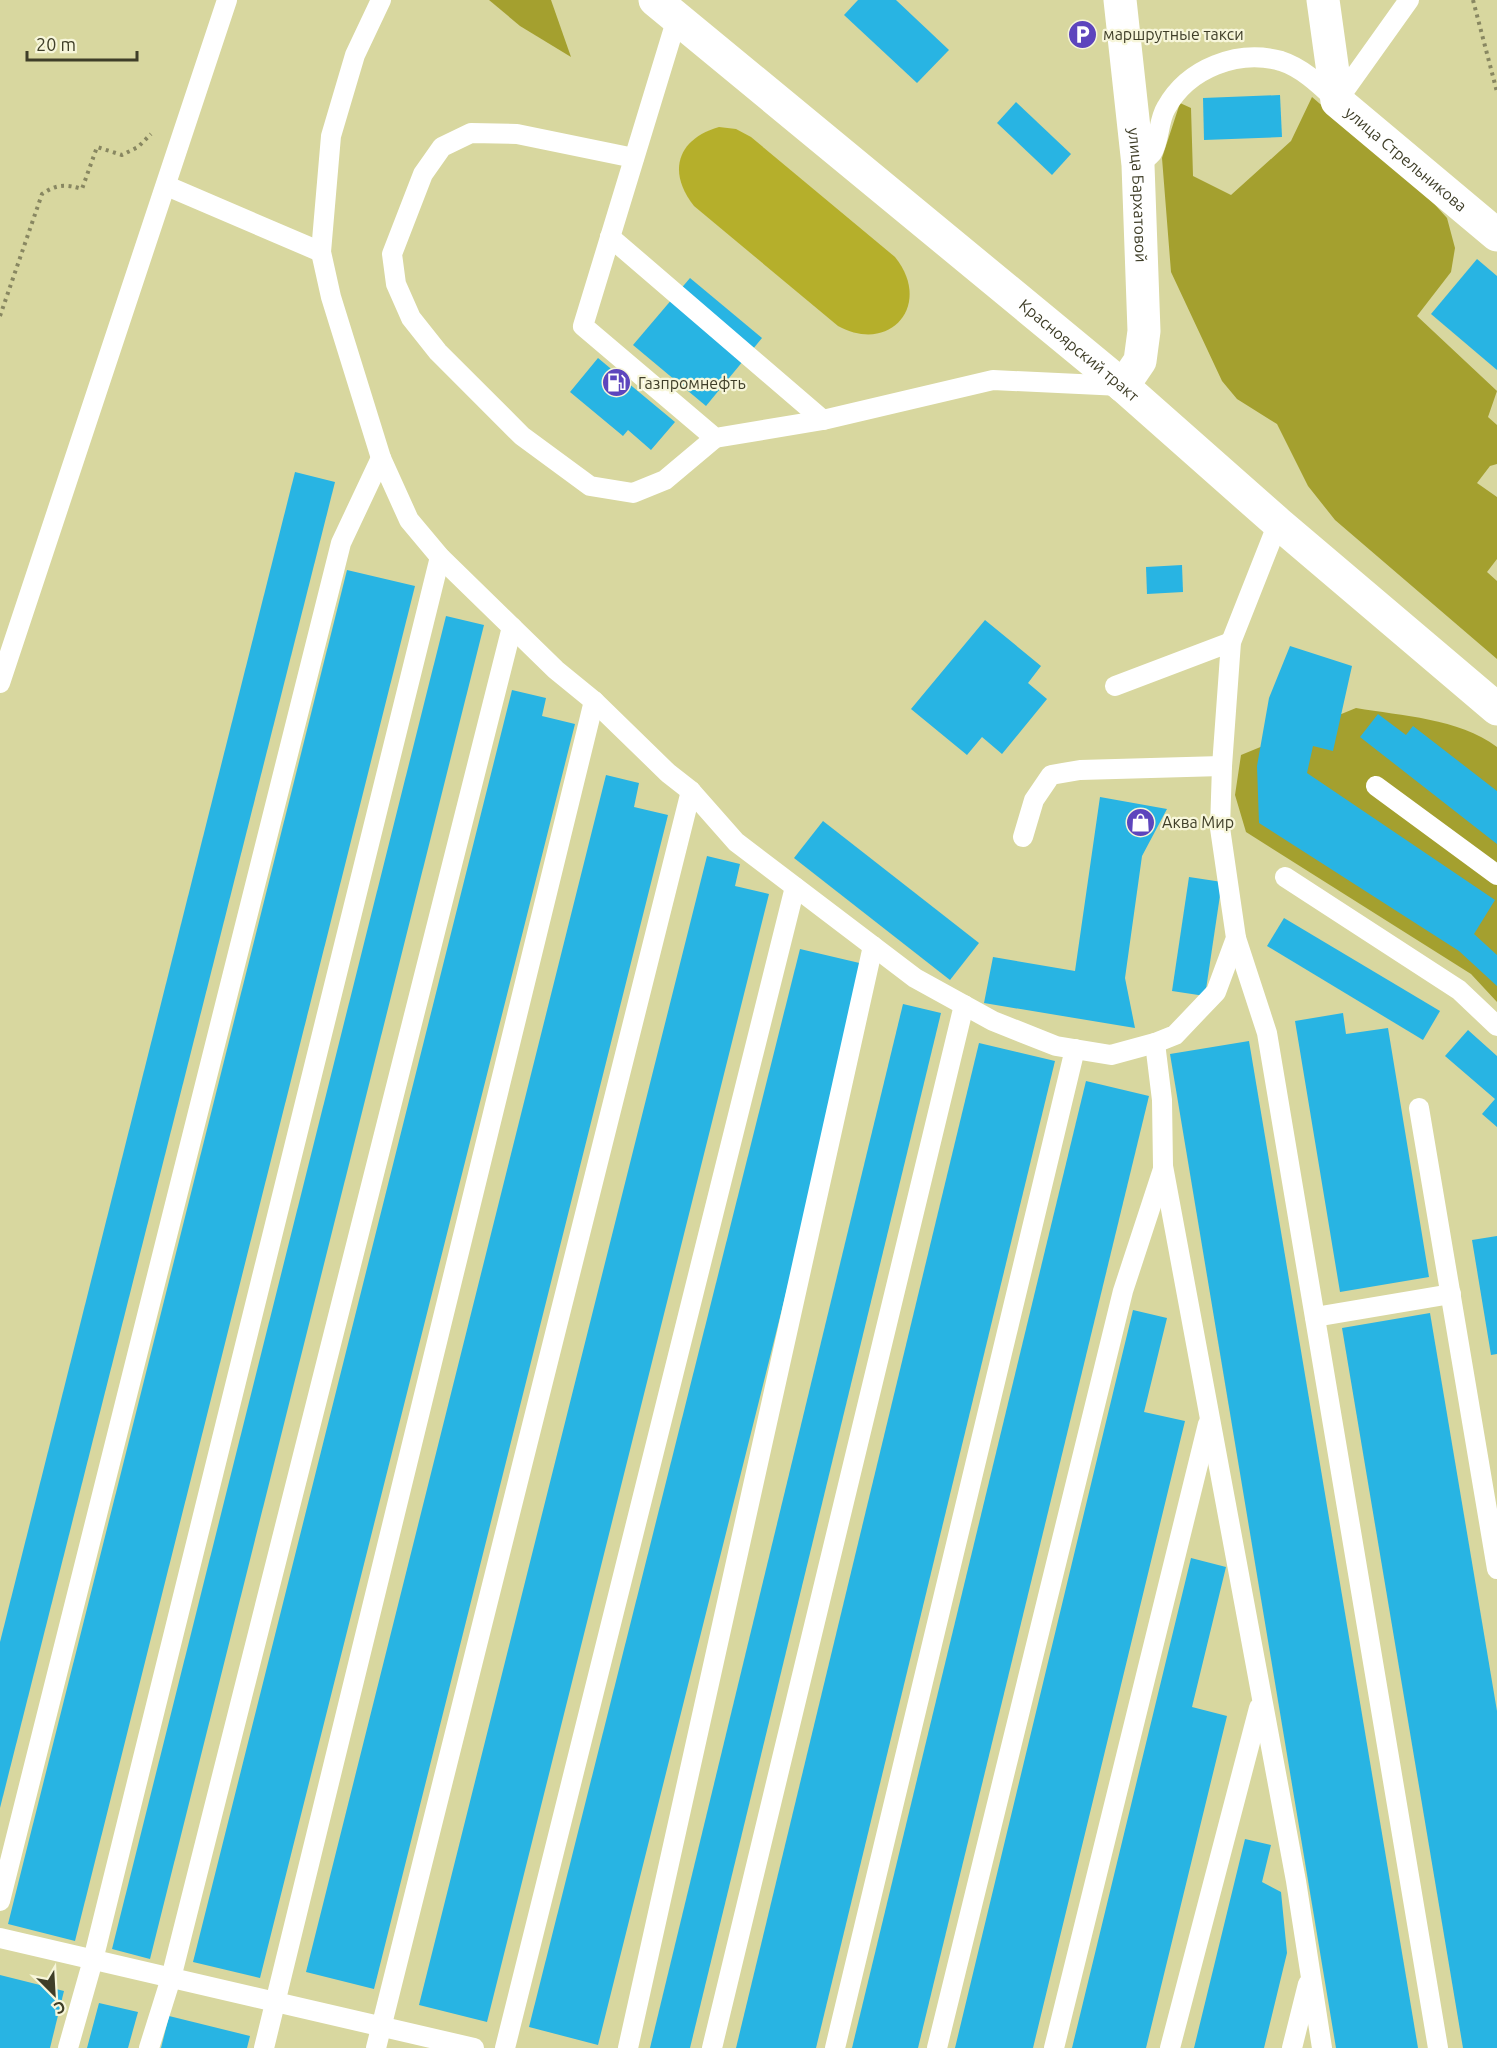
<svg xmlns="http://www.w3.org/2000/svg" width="1497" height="2048" font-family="Ubuntu,sans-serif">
	<rect width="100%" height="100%" fill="#d8d79f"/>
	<!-- green -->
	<path fill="#b5af2b" d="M719,127L736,129L751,137L895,257C933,304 891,355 838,326L694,206C667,172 677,139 719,127Z"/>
	<!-- forest -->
	<g fill="#a4a02f">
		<path d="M489,0H551L571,57L520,26Z"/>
		<path d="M1312,97L1429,198L1447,218L1455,248L1451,272L1417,316L1497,391L1488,417L1497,425V464L1490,466L1477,483L1497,497V559L1487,572L1497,581V659L1335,520L1308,486L1277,424L1237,399L1222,381L1171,272L1162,158L1180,103L1191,108L1193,176L1231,195L1291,141Z"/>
		<path d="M1356,708C1402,716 1458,718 1497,747V1002L1471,974L1246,832L1235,795L1241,755Z"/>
	</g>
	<!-- building -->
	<g fill="#28b4e3">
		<path d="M858,0H896L949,50L917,83L844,15Z"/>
		<path d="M1280,95L1282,137L1204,140L1203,98Z"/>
		<path d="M1016,102L1071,154L1052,175L997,123Z"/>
		<path d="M1477,259L1497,276V370L1431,314Z"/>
		<path d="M690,278L762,338L706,406L633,345Z"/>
		<path d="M598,358L675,422L651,450L628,430L623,436L570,392Z"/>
		<path d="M295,472L335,482L0,1808V1642Z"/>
		<path d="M1182,565L1183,592L1147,594L1146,567Z"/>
		<path d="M347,570L415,586L75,1941L8,1924Z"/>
		<path d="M446,616L484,625L150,1959L112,1949Z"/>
		<path d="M985,620L1041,666L1028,683L1047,699L1002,754L982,737L967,755L911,709Z"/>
		<path d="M1290,646L1352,666L1333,751L1313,746L1307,773L1495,900L1474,934L1497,955V986L1459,951L1259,823L1257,766L1269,698Z"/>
		<path d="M512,690L546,698L542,716L575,724L260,1978L193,1962Z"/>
		<path d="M1378,714L1406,735L1413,726L1497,791V844L1360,737Z"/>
		<path d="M606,775L639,783L634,807L668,815L374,1989L306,1972Z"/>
		<path d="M1100,797L1167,809L1142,856L1125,978L1135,1028L984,1003L993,957L1075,971Z"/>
		<path d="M823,821L979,943L950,980L794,858Z"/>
		<path d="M707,856L740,864L735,886L769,894L487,2022L419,2005Z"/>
		<path d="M1189,877L1222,882L1205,996L1172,991Z"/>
		<path d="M1284,918L1440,1011L1423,1040L1267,946Z"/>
		<path d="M800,949L868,965L598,2045L529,2027Z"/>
		<path d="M903,1004L941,1013L690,2048H650Z"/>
		<path d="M1343,1013L1346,1034L1388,1028L1429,1277L1340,1292L1295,1021Z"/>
		<path d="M1468,1030L1497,1056V1127L1482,1114L1495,1099L1445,1056Z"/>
		<path d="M1249,1041L1418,2048H1336L1170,1054Z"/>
		<path d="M979,1043L1055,1061L816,2048H736Z"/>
		<path d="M1086,1081L1149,1096L918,2048H852Z"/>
		<path d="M1497,1236V1354L1491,1355L1472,1240Z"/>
		<path d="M1133,1310L1167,1318L1144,1412L1185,1421L1033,2048H955Z"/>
		<path d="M1430,1313L1497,1711V2048H1463L1342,1328Z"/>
		<path d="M1191,1558L1226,1567L1192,1707L1227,1716L1146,2048H1072Z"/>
		<path d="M1245,1839L1271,1845L1262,1882L1281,1892L1287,1953L1264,2048H1194Z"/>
		<path d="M0,1975L64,1991L50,2048H0Z"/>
		<path d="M99,2003L138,2012L128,2048H87Z"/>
		<path d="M169,2016L250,2036L247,2048H161Z"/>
	</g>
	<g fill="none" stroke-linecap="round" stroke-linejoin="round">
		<!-- path -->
		<g stroke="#888761" stroke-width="4" stroke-dasharray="3 4.5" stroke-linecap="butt">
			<path d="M1473,0L1497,92"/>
			<path d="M0,316L42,194C57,184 65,184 82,189L97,147L122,155L138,147L151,134"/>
		</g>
		<!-- service -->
		<g stroke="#fff" stroke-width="20">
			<path d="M381,0L355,55L331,136L321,252L331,297L381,458L409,520L440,557L556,670L594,701L668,773L691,791L736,842L915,978L993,1021L1056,1046L1111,1055L1155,1043L1175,1035L1216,992L1236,938L1220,828L1222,766L1231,642L1278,523"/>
			<path d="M677,18L583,326L715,438L823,420L993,380L1121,386"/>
			<path d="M634,158L517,134L471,133L442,147L423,174L392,254L396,284L411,318L438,352L522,436L590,486L633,493L665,480L715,438"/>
			<path d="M1138,165C1142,161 1149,157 1152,153C1160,140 1158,121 1166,108C1188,68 1238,49 1281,61C1303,68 1321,86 1337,101L1409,0"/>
			<path d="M167,186L321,252"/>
			<path d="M610,237L823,420"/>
			<path d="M0,683L227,0"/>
			<path d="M1115,686L1231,642"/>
			<path d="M1376,786L1497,875"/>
			<path d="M1023,837L1034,800L1051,775L1080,770L1222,766"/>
			<path d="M1285,877L1459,990L1497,1026"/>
			<path d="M1236,938L1267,1033L1438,2048"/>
			<path d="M1155,1043L1162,1100L1163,1166L1296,1881L1322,2048"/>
			<path d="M1419,1108L1497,1569"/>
			<path d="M1315,1317L1451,1294"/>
			<path d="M0,1901L341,543L381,458"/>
			<path d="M0,1938L474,2048"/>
			<path d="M68,2048L93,1960L440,557"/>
			<path d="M149,2048L171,1978L512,627"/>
			<path d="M264,2048L594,701"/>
			<path d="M376,2048L691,791"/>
			<path d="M505,2048L795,887"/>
			<path d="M628,2048L873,946"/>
			<path d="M712,2048L964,1005"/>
			<path d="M835,2048L1075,1049"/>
			<path d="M937,2048L1123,1291L1163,1169"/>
			<path d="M1054,2048L1208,1424"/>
			<path d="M1170,2048L1259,1708"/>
			<path d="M1292,2048L1308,1984"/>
		</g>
		<!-- minor -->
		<path stroke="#fff" stroke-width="33" id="s1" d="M1323,0L1337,101L1497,235"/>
		<!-- tertiary -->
		<path stroke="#fff" stroke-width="33" id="s2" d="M1120,0L1138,165L1144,331L1140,361L1123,386"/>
		<!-- secondary -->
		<path stroke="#fff" stroke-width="33" id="s3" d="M655,0L1123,386L1278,523L1497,709"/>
	</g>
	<!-- icons -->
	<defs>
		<symbol id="parking-disc" viewBox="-11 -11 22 22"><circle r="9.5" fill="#5d45bd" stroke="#f7f6da"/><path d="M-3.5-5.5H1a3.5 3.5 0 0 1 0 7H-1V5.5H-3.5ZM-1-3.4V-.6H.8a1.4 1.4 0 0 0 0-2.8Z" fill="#fff"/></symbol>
		<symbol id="fuel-disc" viewBox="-11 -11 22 22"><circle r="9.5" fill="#5d45bd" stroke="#f7f6da"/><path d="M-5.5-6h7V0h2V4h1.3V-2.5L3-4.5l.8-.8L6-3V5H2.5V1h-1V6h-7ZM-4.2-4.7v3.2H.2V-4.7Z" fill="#fff"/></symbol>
		<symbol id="shop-disc" viewBox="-11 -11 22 22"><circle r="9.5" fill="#5d45bd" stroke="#f7f6da"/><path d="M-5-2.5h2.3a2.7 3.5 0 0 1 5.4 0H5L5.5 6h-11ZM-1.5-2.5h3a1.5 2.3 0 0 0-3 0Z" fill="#fff"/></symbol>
	</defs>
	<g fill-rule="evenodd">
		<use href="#parking-disc" x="1066" y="18" width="33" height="33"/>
		<use href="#fuel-disc" x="600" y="366" width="33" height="33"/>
		<use href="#shop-disc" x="1124" y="806" width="33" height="33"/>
	</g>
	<g text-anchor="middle" stroke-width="4.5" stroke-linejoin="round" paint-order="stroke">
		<!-- poi labels -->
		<g font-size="16" fill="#3f3e28" stroke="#f7f6da" text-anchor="start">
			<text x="1103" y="40">маршрутные такси</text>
			<text x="638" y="389">Газпромнефть</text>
			<text x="1162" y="828">Аква Мир</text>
		</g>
		<!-- street labels -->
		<g font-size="16" fill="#3f3e28" stroke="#f7f6da">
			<text dy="6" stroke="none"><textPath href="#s1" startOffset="192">улица Стрельникова</textPath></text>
			<text dy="6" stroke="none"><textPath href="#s2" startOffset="196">улица Бархатовой</textPath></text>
			<text dy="6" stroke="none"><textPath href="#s3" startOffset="550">Красноярский тракт</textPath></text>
		</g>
	</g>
	<!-- north arrow -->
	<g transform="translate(54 1994) rotate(156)" stroke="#f7f6da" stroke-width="4.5" paint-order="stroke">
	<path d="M0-4.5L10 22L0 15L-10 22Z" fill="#3f3e28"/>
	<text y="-9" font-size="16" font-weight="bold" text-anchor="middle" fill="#3f3e28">С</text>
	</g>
	<!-- scale -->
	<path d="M27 51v9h110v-9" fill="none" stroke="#3f3e28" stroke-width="3"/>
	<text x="36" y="51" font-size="18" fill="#3f3e28" stroke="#f7f6da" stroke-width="4.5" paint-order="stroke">20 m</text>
</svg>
